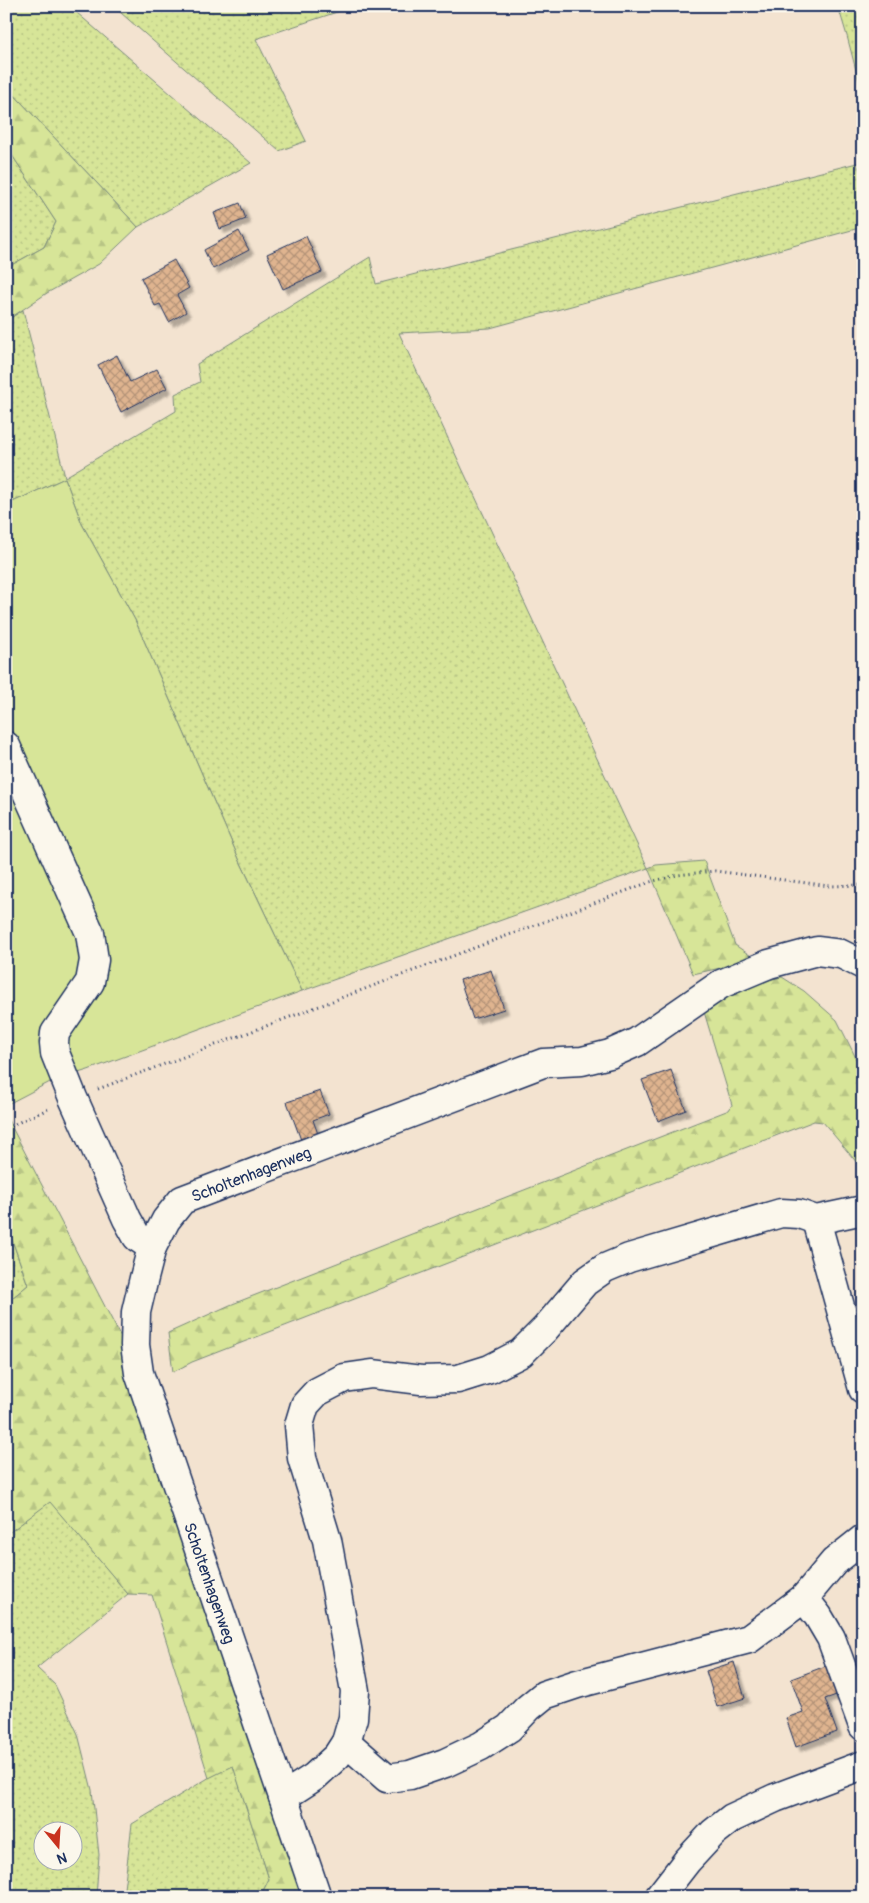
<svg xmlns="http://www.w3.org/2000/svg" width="869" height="1903" font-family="Pangolin,sans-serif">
	<defs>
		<pattern id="grass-dots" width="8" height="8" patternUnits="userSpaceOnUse" patternTransform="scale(1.25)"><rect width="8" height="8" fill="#d7e598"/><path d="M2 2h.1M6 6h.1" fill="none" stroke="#b8c585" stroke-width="1.8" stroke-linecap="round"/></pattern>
		<pattern id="forest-firs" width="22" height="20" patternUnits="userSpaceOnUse" patternTransform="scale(1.25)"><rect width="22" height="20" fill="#d7e598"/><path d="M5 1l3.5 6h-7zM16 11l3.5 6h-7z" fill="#b8c585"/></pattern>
		<pattern id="building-cross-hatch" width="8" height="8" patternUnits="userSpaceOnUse" patternTransform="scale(1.25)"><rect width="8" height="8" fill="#dfb48f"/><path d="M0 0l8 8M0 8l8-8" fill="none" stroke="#b49378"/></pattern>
		<filter id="shadow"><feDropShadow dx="4.5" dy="4.5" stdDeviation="1" flood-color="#0004"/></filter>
	</defs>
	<rect width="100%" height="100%" fill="#f3e3d0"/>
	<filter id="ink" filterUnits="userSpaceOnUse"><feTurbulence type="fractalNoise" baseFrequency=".02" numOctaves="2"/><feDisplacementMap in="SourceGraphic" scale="10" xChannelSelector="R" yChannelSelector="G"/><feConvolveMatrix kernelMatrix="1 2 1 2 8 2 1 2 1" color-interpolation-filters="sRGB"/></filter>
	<g filter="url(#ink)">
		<!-- grass -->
		<g fill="url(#grass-dots)" stroke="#798a7b" fill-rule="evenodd">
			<path d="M6,6H69L251,163L138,227L6,86Z"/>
			<path d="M113,6H355L256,39L306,141L279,151Z"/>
			<path d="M838,6H863V97L847,36Z"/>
			<path d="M6,146L56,222L44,247L6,268Z"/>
			<path d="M857,163L863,180V227L490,328L399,333L648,868L302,991L239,859L135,620L82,524L65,478L6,505V321L23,310L65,477L176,411L175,394L200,382L197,364L370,257L376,284Z"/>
			<path d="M6,1223L28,1285L6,1303Z"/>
			<path d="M50,1501L128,1594L37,1668L55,1685L78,1734L92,1790L99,1855L96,1897H6V1535ZM42,1830H72V1860H42Z"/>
			<path d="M233,1765L269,1879L260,1897H123L132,1824L215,1774Z"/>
		</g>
		<!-- forest -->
		<g fill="url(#forest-firs)" stroke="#798a7b">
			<path d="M6,86L138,227L99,264L47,293L6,321V268L44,247L56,222L6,146Z"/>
			<path d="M704,861L735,945L757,960L693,974L648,868L656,865Z"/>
			<path d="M782,977L804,991L837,1020L863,1072V1170L823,1122L814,1121L192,1362L173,1372L168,1333L230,1305L729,1110L732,1105L699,995Z"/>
			<path d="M6,1116L124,1343L309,1897H260L269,1879L233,1766L209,1778L152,1595L128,1594L50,1502L6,1535V1303L28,1285L6,1223Z"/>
		</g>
		<!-- park -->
		<path fill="#d7e598" stroke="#798a7b" d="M65,478L82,524L135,620L239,859L302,991L88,1070L52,1081L6,1105V505Z"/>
		<!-- building -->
		<g fill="url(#building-cross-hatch)" stroke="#1b2f5e" filter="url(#shadow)">
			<path d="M240,203L246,219L220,229L214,213Z"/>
			<path d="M239,231L249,250L213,269L204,250Z"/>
			<path d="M306,236L322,272L283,289L267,254Z"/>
			<path d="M174,260L189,288L177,295L186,312L169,322L160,304L155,306L141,278Z"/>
			<path d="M117,355L130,382L157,369L167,388L121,412L98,365Z"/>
			<path d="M491,970L504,1009L473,1019L460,980Z"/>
			<path d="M671,1070L686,1110L658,1121L642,1080Z"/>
			<path d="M320,1091L329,1114L313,1120L318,1134L301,1140L287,1102Z"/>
			<path d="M734,1662L745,1698L717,1707L706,1671Z"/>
			<path d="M831,1664L842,1693L825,1699L837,1732L796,1747L786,1718L803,1712L791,1679Z"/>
		</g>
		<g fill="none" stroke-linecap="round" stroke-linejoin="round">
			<defs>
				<g id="minor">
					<path d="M6,746L90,933L94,960L90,982L55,1033L54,1043L55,1053L73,1098L127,1219L137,1237L152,1247"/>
					<path d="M816,1220L863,1389"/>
					<path d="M804,1598L818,1616L831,1638L863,1726"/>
					<path d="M346,1742L387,1778L410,1775L445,1763L481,1746L509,1728L528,1708L544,1695L577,1684L749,1639L804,1598L834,1562L863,1539"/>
					<path d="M283,1797L314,1777L337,1756L346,1742L353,1718L355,1691L327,1540L302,1458L299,1425L305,1405L317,1392L344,1378L372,1374L421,1380L458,1379L490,1369L521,1353L545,1329L585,1282L605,1268L629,1258L781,1213L799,1214L816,1220L863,1210"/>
					<path d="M317,1897L139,1373L135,1345L136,1312L144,1278L152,1247L166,1220L182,1200L543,1063L582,1061L610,1054L637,1042L721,984L769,964L817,951L841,954L863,965"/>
					<path d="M659,1897L687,1861L713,1833L732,1818L775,1798L863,1765"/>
				</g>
			</defs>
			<!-- minor casing -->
			<use href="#minor" stroke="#1b2f5e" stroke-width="31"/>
			<!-- path -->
			<g stroke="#1b2f5e" stroke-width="3" stroke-dasharray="1 4" stroke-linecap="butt">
				<path d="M98,1089L650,882L677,875L715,871L830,886L863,885"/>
				<path d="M6,1128L48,1109"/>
			</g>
			<!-- minor -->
			<use href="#minor" stroke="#fbf7ec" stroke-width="28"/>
		</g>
	</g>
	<g text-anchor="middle" stroke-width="5" stroke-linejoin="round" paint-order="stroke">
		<!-- street labels -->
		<g font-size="16" fill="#1b2f5e" stroke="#fbf7ec">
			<text transform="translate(251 1174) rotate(-21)" y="6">Scholtenhagenweg</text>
			<text transform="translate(210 1583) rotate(71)" y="6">Scholtenhagenweg</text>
		</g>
	</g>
	<!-- margin -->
	<rect width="869" height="1903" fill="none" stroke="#fbf7ec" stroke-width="25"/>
	<rect x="12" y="12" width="844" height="1878" fill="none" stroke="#1b2f5e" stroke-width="2" filter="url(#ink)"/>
	<!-- north arrow -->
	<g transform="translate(58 1846) rotate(162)"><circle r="24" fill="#fbf7ec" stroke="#a1a7b3"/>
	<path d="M0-4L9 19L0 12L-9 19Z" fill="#c8321e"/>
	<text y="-8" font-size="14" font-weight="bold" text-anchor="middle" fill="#1b2f5e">N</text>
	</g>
</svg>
